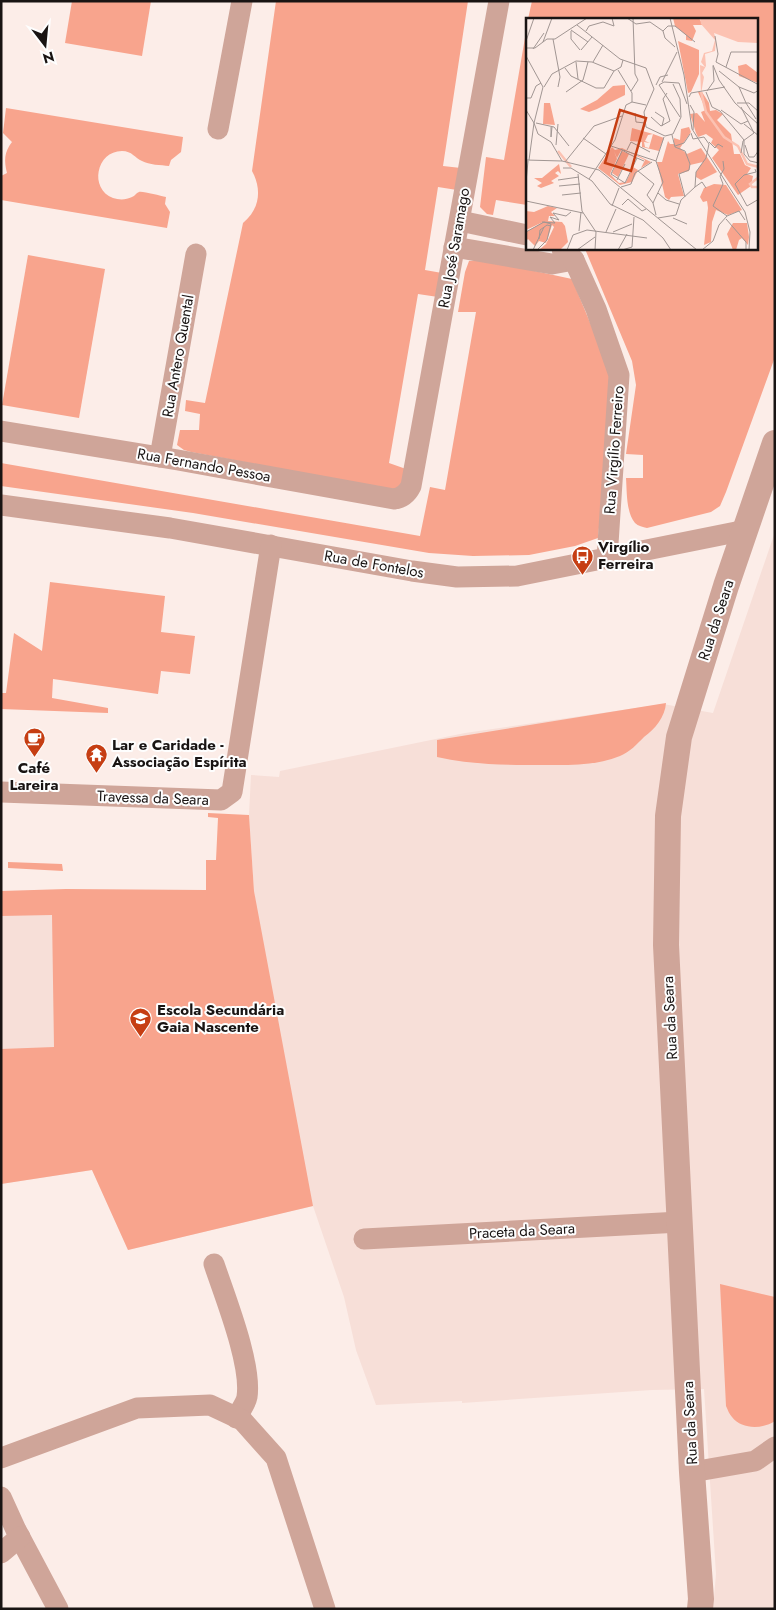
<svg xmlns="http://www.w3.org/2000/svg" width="776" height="1610" font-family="Jost,sans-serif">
	<rect width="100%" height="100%" fill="#fcede8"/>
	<!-- built -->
	<path fill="#f7dfd8" d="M775,532V1609H713L716,1574L704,1389L652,1390L462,1403V1401L376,1405L356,1350L344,1297L313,1206L128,1250L92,1170L1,1184V903L256,905L254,891L249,815L251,775L279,777L280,771L465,733L663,704L713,713Z"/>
	<!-- green -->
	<g fill="#f8a48d">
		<path d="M72,1H151L142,56L65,43Z"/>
		<path d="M276,1H468L443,166L461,168L457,190L438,187L425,270L442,273L438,297L418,294L389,463L406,469L403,492L191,452L184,450L177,445L180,430H199L200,414L185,411L186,400L205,403L243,223C260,209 262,189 252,171Z"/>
		<path d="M532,1H775V357L726,492L720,506L711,512L647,528C643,527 638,526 635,523C626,512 627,492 626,478H643V455L626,454L636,385L632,361L585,249H757V19H528Z"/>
		<path d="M527,26V205L496,200L493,215L487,214L480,207L486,157L504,160Z"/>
		<path d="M6,108L183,137L181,152L171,160L169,166C161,165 149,165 142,161C135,158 132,151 122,151C96,151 89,189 113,198C119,200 126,200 132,197C135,196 136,193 139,192C143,191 160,196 166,197L165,204L170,212L167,228L1,200V176L7,173C4,161 4,152 12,142L3,133Z"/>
		<path d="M28,255L105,269L79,418L2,405Z"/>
		<path d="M483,260L572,279L613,378L598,538L575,546L529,555L473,556L429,553L193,513L1,486V463L420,536L430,487L445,490L476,312H458L465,272L469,261Z"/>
		<path d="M50,582L165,596L161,632L195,636L190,674L161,671L158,694L53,679L52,698L108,708V713L1,709V693H6L14,633L42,651Z"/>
		<path d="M666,703C665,717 655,729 644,737C637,744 630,752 620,756C596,766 570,765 544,765C506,765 474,765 437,757V740Z"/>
		<path d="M208,813L249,815L254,891L313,1206L128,1250L92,1170L1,1184V1049L54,1047L52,915L1,916V891L66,889L206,890V860H216L218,818L208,817Z"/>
		<path d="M8,862L62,864L63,871L8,868Z"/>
		<path d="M720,1284L775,1297V1421C763,1429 742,1430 732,1417C729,1414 728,1410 726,1406Z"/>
	</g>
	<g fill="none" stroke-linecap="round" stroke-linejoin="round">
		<!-- minor -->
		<g stroke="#cfa599" stroke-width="21">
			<path d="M218,129L242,1"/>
			<path d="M460,221L527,235"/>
			<path d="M454,247L552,264L574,260"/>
			<path d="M562,249L574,260L596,309L619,375L607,559"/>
			<path d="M1,431L178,460L394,499C402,498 407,494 411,486L499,1"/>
			<path d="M160,457L196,254"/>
			<path d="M1,505L170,528L412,571L457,577L517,576L746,530"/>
			<path d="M1,792L221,800L232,792L271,545"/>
			<path d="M364,1239L680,1222"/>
			<path d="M214,1264C225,1297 252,1364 247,1397C246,1403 240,1411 236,1418"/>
			<path d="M1,1458L137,1408L210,1405L242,1420L276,1458L325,1609"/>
			<path d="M692,1472L755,1461L775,1447"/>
			<path d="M1,1497L16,1530L58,1609"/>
			<path d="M1,1553L20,1537"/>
		</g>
		<!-- tertiary -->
		<path stroke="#cfa599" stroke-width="26" d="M700,1609L701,1599L692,1472L666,945L668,816L679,737L726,586L775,443"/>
	</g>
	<!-- icons -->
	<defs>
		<symbol id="bus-pin" viewBox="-11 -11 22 30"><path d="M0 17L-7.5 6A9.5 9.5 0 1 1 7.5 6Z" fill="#c63e13" stroke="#fefefe"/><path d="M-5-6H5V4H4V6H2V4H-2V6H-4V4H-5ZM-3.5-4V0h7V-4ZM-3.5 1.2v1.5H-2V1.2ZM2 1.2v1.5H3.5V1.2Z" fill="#fff"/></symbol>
		<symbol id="cafe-pin" viewBox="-11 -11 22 30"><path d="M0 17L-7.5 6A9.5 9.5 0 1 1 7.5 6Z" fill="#c63e13" stroke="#fefefe"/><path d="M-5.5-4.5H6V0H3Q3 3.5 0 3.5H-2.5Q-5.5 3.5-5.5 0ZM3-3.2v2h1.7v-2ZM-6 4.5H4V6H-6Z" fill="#fff"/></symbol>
		<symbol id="temple-pin" viewBox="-11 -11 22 30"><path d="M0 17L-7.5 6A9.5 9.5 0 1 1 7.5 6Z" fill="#c63e13" stroke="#fefefe"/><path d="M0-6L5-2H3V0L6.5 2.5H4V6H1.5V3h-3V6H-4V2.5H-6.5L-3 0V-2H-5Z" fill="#fff"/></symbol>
		<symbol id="school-pin" viewBox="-11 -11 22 30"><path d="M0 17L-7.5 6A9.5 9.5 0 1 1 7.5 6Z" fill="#c63e13" stroke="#fefefe"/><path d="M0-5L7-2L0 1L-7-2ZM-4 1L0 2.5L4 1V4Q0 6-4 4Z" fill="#fff"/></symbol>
	</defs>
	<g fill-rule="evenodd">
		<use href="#bus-pin" x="570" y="544" width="25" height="34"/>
		<use href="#cafe-pin" x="22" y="726" width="25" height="34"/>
		<use href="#temple-pin" x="84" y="742" width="25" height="34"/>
		<use href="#school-pin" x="128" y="1006" width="25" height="34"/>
	</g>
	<g text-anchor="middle" stroke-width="4" stroke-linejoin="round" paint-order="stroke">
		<!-- street labels -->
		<g font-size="15" fill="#191413" stroke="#fefefe">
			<text transform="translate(454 248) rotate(-80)" y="5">Rua José Saramago</text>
			<text transform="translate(178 356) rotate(-80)" y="5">Rua Antero Quental</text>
			<text transform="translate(614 450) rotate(-86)" y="5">Rua Virgílio Ferreiro</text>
			<text transform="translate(204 465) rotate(10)" y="5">Rua Fernando Pessoa</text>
			<text transform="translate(374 564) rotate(10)" y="5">Rua de Fontelos</text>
			<text transform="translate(716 620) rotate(-72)" y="5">Rua da Seara</text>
			<text transform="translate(153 798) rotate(2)" y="5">Travessa da Seara</text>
			<text transform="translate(670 1018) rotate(-93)" y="5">Rua da Seara</text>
			<text transform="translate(522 1231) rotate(-3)" y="5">Praceta da Seara</text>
			<text transform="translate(690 1423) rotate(-93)" y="5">Rua da Seara</text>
		</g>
		<!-- poi labels -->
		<g font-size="15" font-weight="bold" fill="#191413" stroke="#fefefe" text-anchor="start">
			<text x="598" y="552">Virgílio<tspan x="598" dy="17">Ferreira</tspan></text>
			<text x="112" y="750">Lar e Caridade -<tspan x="112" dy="17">Associação Espírita</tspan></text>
			<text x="34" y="773" text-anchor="middle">Café<tspan x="34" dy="17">Lareira</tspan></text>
			<text x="157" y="1015">Escola Secundária<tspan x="157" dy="17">Gaia Nascente</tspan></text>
		</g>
	</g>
	<!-- overview -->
	<g transform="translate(526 18)">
		<rect width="232" height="232" fill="#fcede8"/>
		<path d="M147,0H173L177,7H167L170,13L166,23L160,22V17L149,8ZM152,23L173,32V56L165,74L162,75ZM220,46L232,55V65L213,58L212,48ZM87,68L99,67V77L71,91L63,94L54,91L71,82ZM172,74H176L183,85L184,93L190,92L197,96L191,102L205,116L208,136H214L219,147L225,150L221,156L227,158L225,168L212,177L186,140L193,132L185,125L187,121L180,116L172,119L170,115L164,96L171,95L179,104L175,94L180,92ZM18,85H24L29,107L17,106ZM163,109L165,114L154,130L161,136L175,130L191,154L175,162L170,159V154L177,144L164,147L163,153L152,156L158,178L145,179L143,182L139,179L131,144H136L142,123L144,126H148V120L154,122L155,111ZM106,110L127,116L122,117L119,123L124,125L118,124L119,129L123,130L127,116L138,120L133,133L116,129V124L104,123ZM86,129L89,132L96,130L125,144L115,150L119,142L96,131L91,140L88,133L91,141L84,156L93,165L100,164L107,149L112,152L106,164L94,167L72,150ZM96,133L103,136L92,159L86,155ZM33,146L35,156L32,153L29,155L33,158L25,163L28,165L15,170L11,168L16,165L8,160H16ZM188,166L200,167L216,192L202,197L190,192L186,204L185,224L178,227L182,190L181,183L177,184L174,179L178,170ZM22,188L31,190L25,194L29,198H23L22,203L36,204L39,208L42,224L34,232H13L20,226L28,209L26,207L20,225L13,223L9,228L2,221L0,223V214L17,204L0,212V193L8,194ZM207,205H221L223,219L222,227L216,220L213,222L210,232H207L201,216Z" fill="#f8a48d"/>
		<path d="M174,0H232V25L212,24L188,15L190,22L189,33L179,36L180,48L176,55L178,59L175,76L174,47L179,49L175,44L178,35L186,33L189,22L175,6Z" fill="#fcc2b2"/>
		<path fill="none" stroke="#fcc2b2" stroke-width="2.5" d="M175,74L180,94L198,119L212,128L221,146L233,149M32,133L45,149M233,159L224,166L226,169H233"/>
		<path fill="none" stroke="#a19693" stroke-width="1" d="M101,0L110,6L124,4L137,13M144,0L158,57L166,111L219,194L224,214L223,232M51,7L94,41L120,50L126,66M45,12L62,24M45,13V21L54,32M60,13L63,8L77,4L88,8L86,0M137,13L139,20L149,29M137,13L142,8H149L169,24M189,18L192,36L190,44M27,21L34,59L32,69M0,23L8,0M17,24L26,0M0,30H9L21,21H29L61,0M7,31L18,15M55,32L66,19M0,38L17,69L8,105L12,116L25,124L36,143M50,44L52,61M67,44L77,27M190,44L233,67M187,47L193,62L209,85L233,107M200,49L205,34H233M39,50L45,58L70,70H78L88,53M92,52L106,75V84M193,53L213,69L220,85M57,62L62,44M136,64L151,34M126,66L128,71L118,94L120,109L139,118L147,116L155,99L154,81L147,66M130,67L134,59L142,57M133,67L138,64L153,65L161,86M133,67L154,99M18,69L26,56L50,43L66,44L88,53L95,49L97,42M213,69L228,75L233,72M105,73L112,62L109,56L107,0M181,73L188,63L187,48M40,74L57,62M180,74L186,89L194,93L218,122M163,79L165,75L199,69M0,80H5L10,68L15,65M211,85H223L233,94M220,85L230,101M164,87L168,94L167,112M215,89L228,115M0,92L8,105L3,142M195,92L215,106L222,103M129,94L138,100L136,108M109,95L110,104L119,105M125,99L135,108L144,103L137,81L141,75M10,105L28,109L43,128M218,106L233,118M25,109V119L26,109M146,117L149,129L159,133L164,146L163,152L153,156L159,179M57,120L80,136M218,122V136L224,143L233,145M183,124L189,130L192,126L197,129M30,127L32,106M219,127L223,139H228L233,132M85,128L130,143M149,128L158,125L164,116M101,132L105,124L124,134M215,135L217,123L228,115M111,140L99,165L85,156L96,133V132L103,136L111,140L118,143M0,142L36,143M36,143L73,152L171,232M130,143L138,119M197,143L198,151L194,158L197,166L187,188L201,198M39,144L68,108L96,98M37,150H45L66,163L84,186L117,202L137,220L145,232M229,151L230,154L218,157L209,166L221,188L233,181M112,153L128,166L121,177L127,185M52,156L56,193L70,214M63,161L89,122L100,87L106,84L120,87M32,162L53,159M91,162L99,146M0,164L2,143M33,168L54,166M95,169L105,166L109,155L126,144M169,169L176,164L180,170M132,175L140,182L153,186M36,177L55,175M0,183L57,195M96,187L102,181L116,193L120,191M86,188L93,170M130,197L127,185L137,164L130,143M132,200L150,197L155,182L169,169L170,154L180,140L183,126L178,119L167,121L165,115M147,200L161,206M200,201L220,224V232M16,204L29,205L24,199L33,202L27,195L40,198L45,194M53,213L55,194M0,214L18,204L25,206L21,222L11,232M80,214L90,191M87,214L106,206M13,221L14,212L21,207L25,208M7,232L18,209M41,232L47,217L61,212L121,220M51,232L69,219M69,232L70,214M92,232L101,216M96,232L106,229L108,199M176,232L187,223L193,207L201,198L213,193L219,202"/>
		<path fill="#c63e13" fill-opacity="0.15" stroke="#c63e13" stroke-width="2.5" d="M94,92L120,100L105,153L79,145Z"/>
		<rect width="232" height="232" fill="none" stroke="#191413" stroke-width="2.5"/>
	</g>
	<!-- border -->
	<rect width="776" height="1610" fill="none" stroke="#191413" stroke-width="5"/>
	<!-- north arrow -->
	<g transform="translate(45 45) rotate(164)" stroke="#fefefe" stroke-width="4" paint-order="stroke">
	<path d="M0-4L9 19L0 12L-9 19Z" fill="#191413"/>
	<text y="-8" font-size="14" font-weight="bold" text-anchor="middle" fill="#191413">N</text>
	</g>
</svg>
